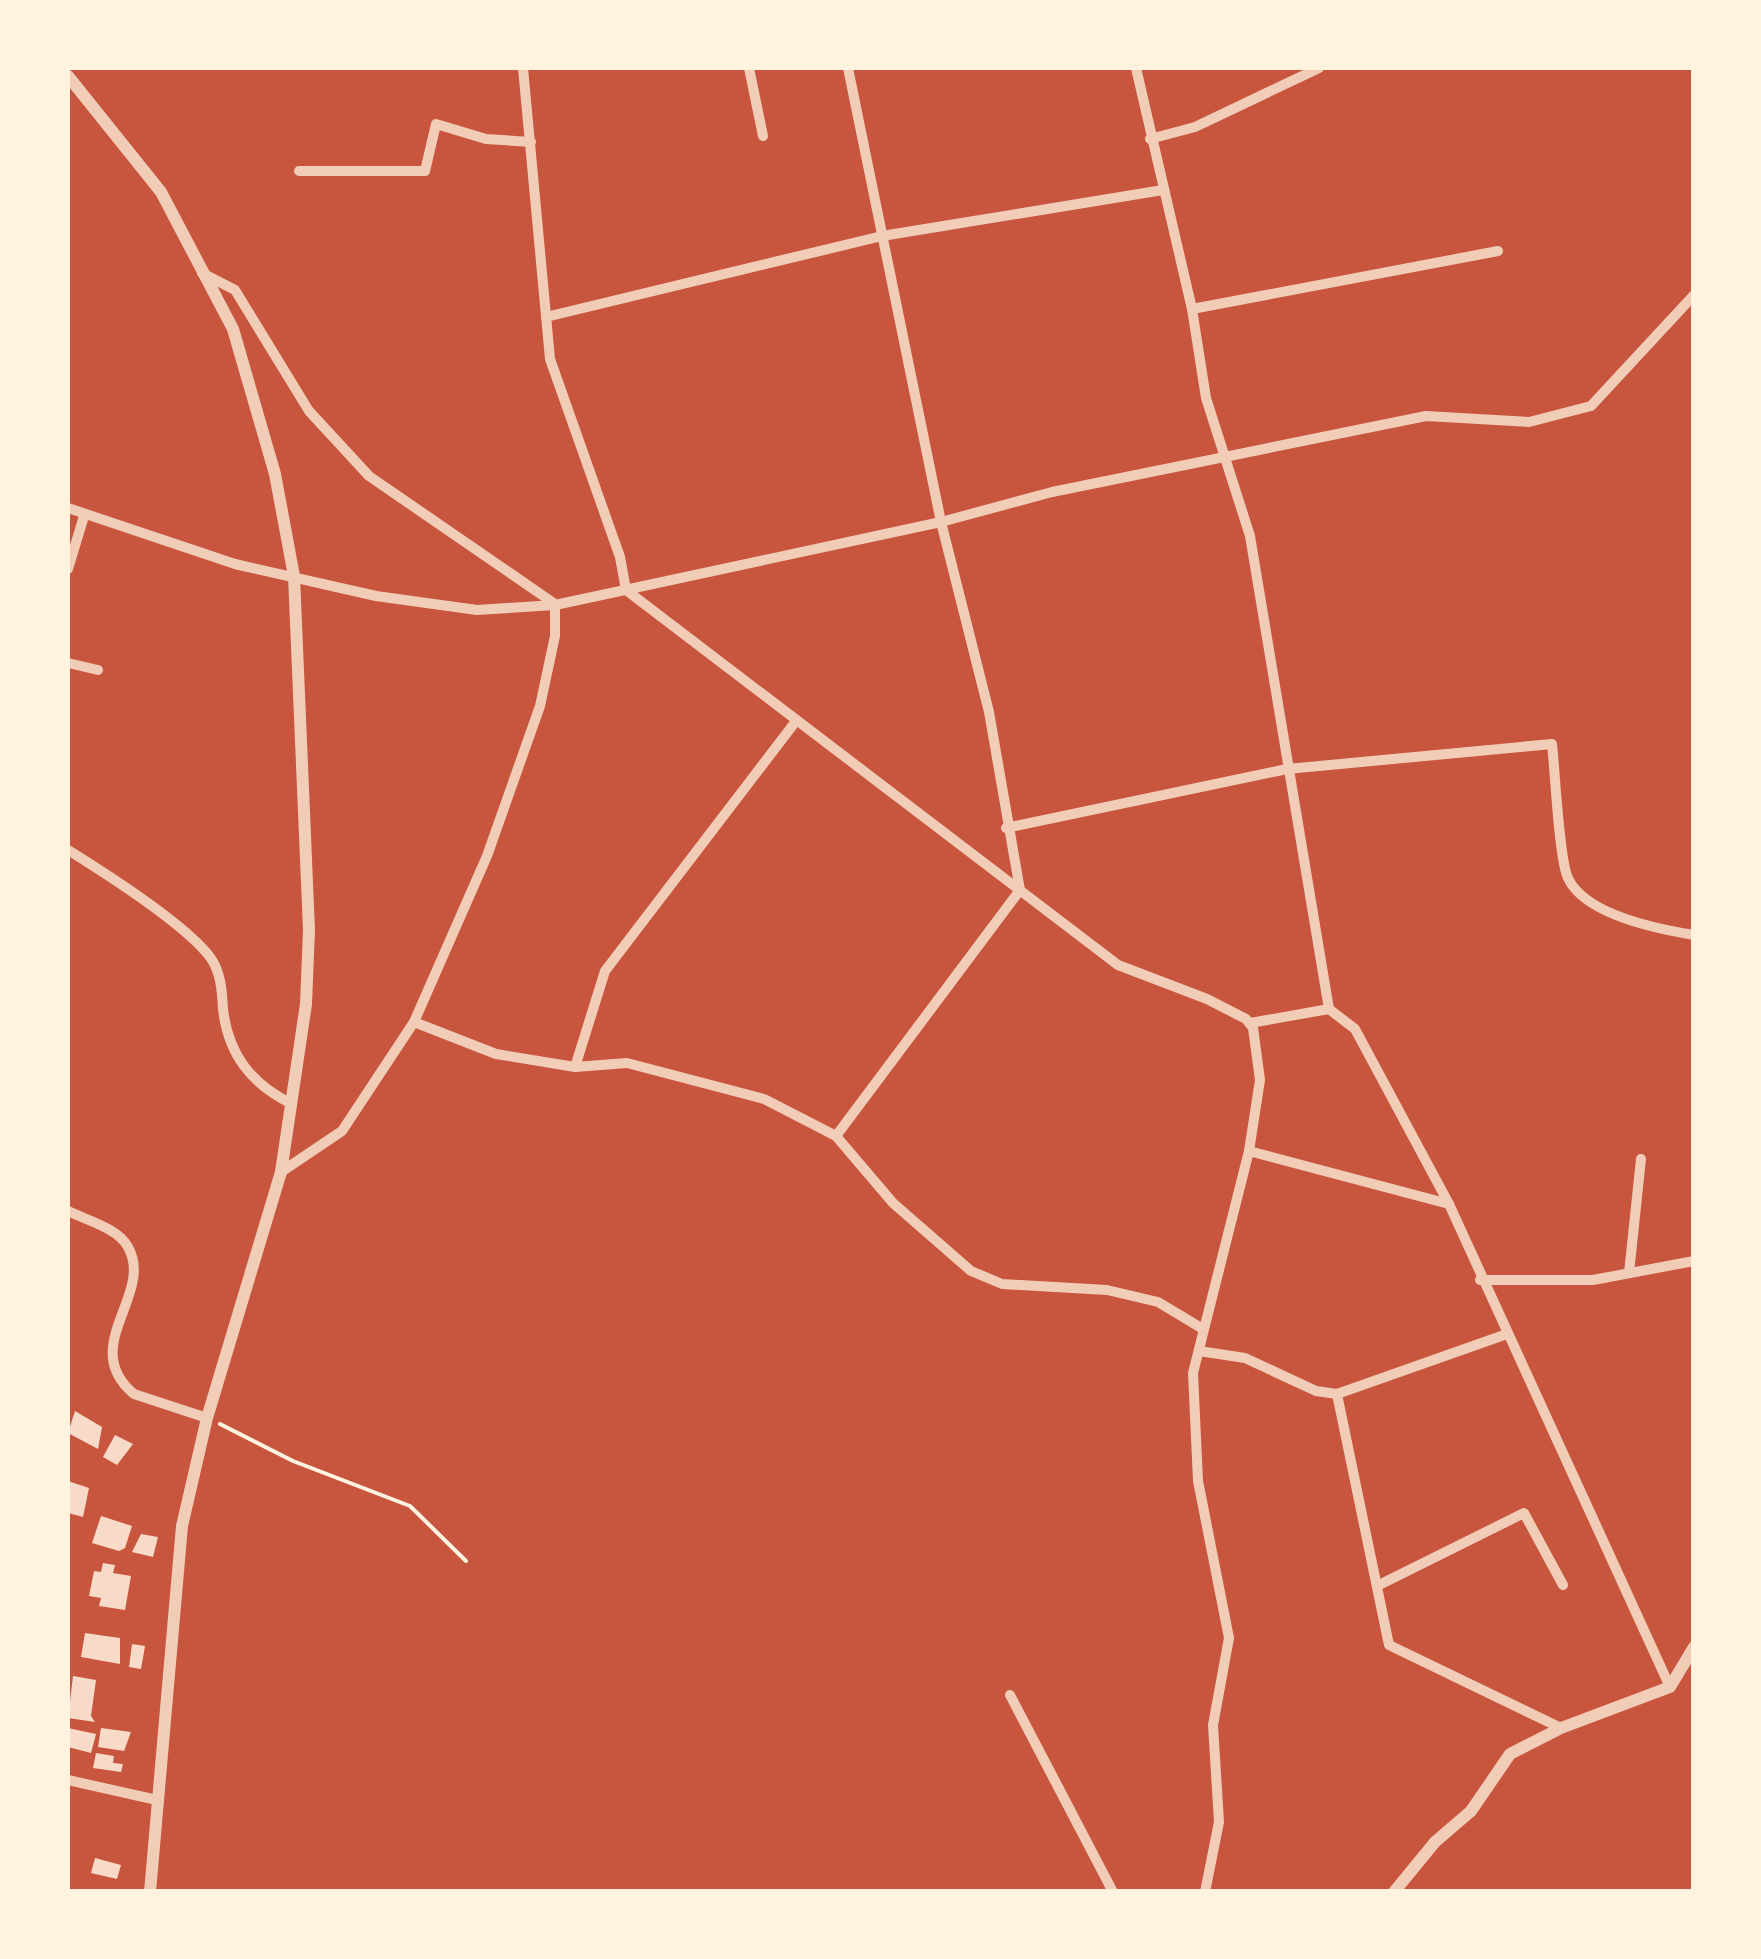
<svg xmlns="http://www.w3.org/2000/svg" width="1761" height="1959" font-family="'Fira Sans',sans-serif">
	<rect width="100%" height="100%" fill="#c8553d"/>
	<!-- building -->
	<g fill="#f7dbc8">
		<path d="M75,1411L102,1427L98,1449L68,1433Z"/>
		<path d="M115,1435L133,1444L117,1465L103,1457Z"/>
		<path d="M68,1481L89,1488L83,1517L68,1513Z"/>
		<path d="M101,1516L132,1526L125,1548L119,1551L92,1543Z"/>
		<path d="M141,1534L158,1537L153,1557L132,1552Z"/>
		<path d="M103,1563L115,1565L113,1573L131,1576L125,1610L99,1606L101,1598L89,1596L94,1571L101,1572Z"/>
		<path d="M85,1633L120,1638V1664L81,1657Z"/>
		<path d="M132,1644L145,1646L141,1669L129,1667Z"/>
		<path d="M73,1676L96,1680L91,1716L95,1722L68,1718Z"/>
		<path d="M68,1728L96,1734L91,1753L68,1747Z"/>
		<path d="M101,1728L131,1732L124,1751L98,1747Z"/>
		<path d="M96,1753L114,1756L113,1763L123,1764L121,1772L93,1768Z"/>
		<path d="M95,1858L121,1865L117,1879L91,1873Z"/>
	</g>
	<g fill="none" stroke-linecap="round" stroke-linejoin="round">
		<!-- path -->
		<path stroke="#fff3e0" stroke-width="4" d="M220,1424L293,1461L410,1506L466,1561"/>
		<!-- minor -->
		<g stroke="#f1ccb7" stroke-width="10">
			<path d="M523,68L550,359L620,557L626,590L1118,965L1207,999L1246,1019L1253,1028L1260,1080L1249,1151L1193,1373L1198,1481L1229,1638L1213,1725L1219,1822L1205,1892"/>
			<path d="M749,68L763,136"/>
			<path d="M1136,68L1192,309L1206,398L1250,536L1329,1009"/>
			<path d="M1150,139L1195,127L1319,68"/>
			<path d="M299,171H425L436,124L486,139L531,142"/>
			<path d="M202,273L235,290L309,411L369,476L555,604"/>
			<path d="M1192,309L1498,251"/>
			<path d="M546,317L882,236L1163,190"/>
			<path d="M68,508L235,564L376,596L477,610L555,605L941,522L1052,492L1426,416L1529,422L1591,406L1694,295"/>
			<path d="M68,569L84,516"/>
			<path d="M68,663L98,670"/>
			<path d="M1006,828L1287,769L1552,744C1555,769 1559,860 1568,878C1585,915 1657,929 1694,935"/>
			<path d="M68,850C105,873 184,923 210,957C221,972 222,991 223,1009C228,1054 251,1084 292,1104"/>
			<path d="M414,1022L496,1054L575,1067L627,1063L764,1099L836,1136L893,1203L971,1271L1002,1284L1107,1290L1158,1302L1203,1329"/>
			<path d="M1250,1023L1329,1009L1355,1029L1449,1204L1670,1687"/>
			<path d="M575,1067L605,971L796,721"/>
			<path d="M836,1136L1020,890L989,712L941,522L848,68"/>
			<path d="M1249,1151L1449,1204"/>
			<path d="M281,1172L342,1131L414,1022L487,856L540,706L555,636V605"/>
			<path d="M68,1211C86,1220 118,1228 128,1247C155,1295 77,1346 134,1394L207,1418"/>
			<path d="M1629,1273L1641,1159"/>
			<path d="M1480,1280H1593L1694,1261"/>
			<path d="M1199,1351L1245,1358L1316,1391L1337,1394L1507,1334"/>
			<path d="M1337,1394L1389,1645L1561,1728"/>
			<path d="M1377,1586L1524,1513L1563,1585"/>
			<path d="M1010,1695L1113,1892"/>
			<path d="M68,1780L157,1800"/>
		</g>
		<!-- tertiary -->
		<g stroke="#f1ccb7" stroke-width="12">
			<path d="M68,76L161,192L233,329L275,474L294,576L309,930L306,1004L281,1172L207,1418L182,1526L150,1892"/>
			<path d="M1394,1892L1435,1842L1471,1811L1510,1754L1561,1728L1670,1687L1694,1647"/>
		</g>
	</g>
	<!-- border -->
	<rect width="1761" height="1959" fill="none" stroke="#fff3e0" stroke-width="140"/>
</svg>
